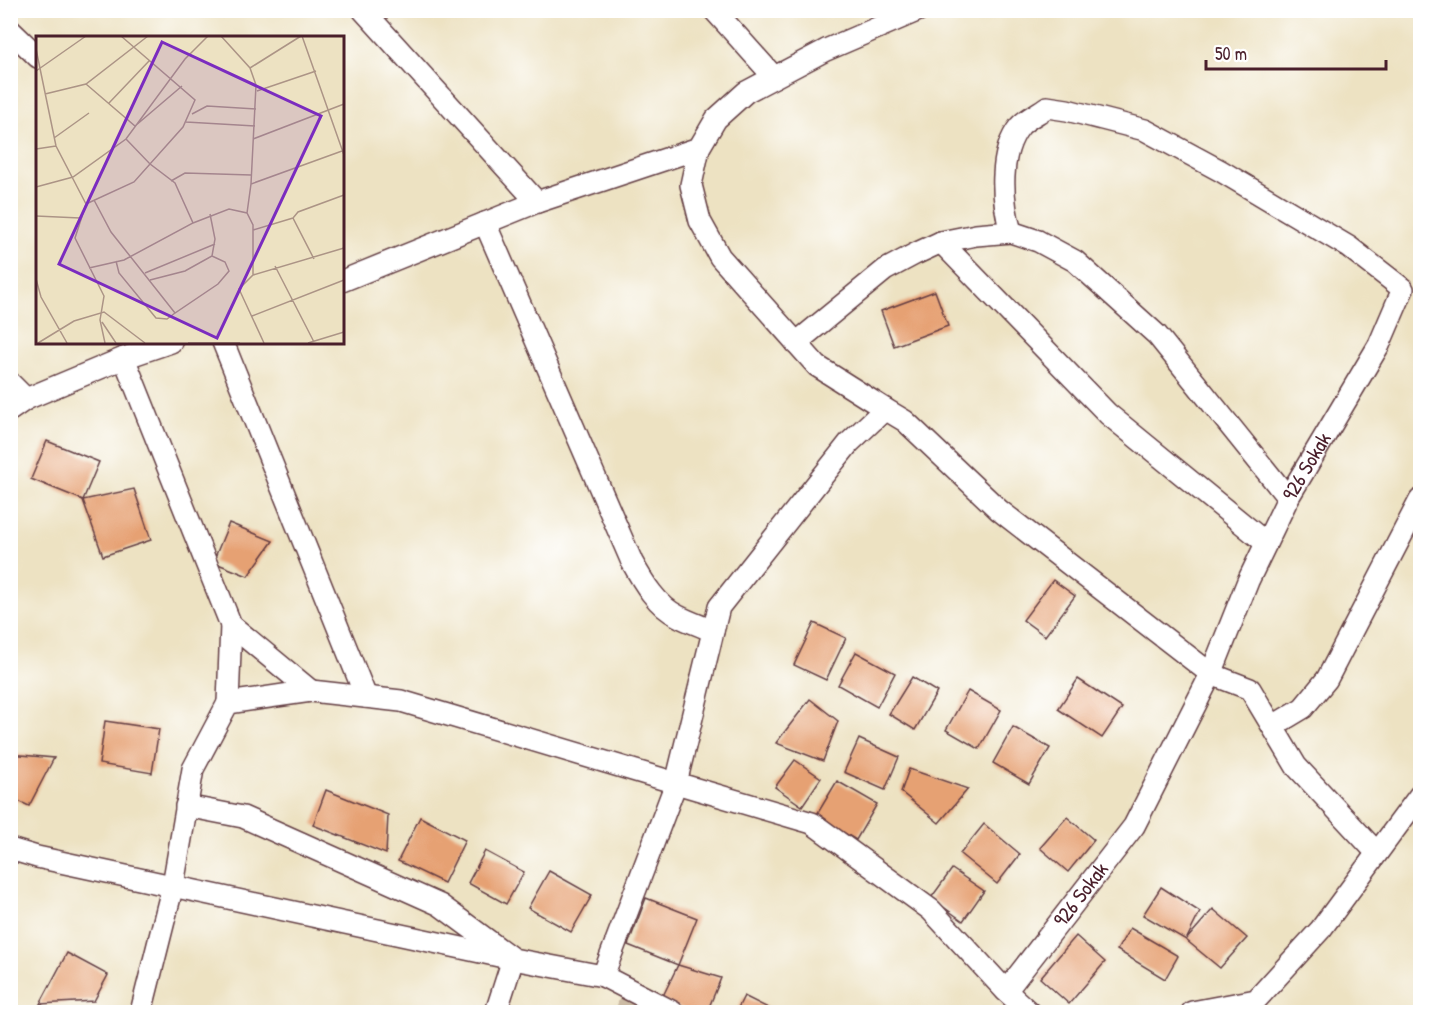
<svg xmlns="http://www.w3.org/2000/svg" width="1431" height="1023" font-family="'Patrick Hand',sans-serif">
	<rect width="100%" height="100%" fill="#fff"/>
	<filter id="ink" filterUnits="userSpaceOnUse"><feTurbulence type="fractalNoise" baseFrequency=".0167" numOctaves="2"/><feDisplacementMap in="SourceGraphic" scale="12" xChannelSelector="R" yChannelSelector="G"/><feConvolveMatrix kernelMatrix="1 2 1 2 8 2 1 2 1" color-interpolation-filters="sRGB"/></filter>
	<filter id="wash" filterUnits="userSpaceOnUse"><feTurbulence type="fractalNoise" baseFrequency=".008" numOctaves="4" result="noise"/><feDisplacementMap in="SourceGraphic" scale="24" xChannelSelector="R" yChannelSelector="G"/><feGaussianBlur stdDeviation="1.35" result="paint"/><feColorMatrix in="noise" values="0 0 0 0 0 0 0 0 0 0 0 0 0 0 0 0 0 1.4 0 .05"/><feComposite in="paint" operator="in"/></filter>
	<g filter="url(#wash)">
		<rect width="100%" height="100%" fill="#ede2c2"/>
		<g id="blocks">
			<!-- building -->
			<g fill="#e6a173">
				<path d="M935,291L948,326L894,346L881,311Z"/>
				<path d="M47,441L99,462L83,500L31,479Z"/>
				<path d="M134,489L151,540L103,556L83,500Z"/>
				<path d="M229,523L273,541L248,576L213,562Z"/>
				<path d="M1053,580L1075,596L1045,636L1023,620Z"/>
				<path d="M814,623L846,638L826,680L794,665Z"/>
				<path d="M856,652L895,673L877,707L838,685Z"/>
				<path d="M912,677L937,692L915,730L889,714Z"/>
				<path d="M1078,679L1122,708L1102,738L1058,709Z"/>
				<path d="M968,691L1001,710L979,749L946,730Z"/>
				<path d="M810,699L838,721L823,761L776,743Z"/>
				<path d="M105,721L159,729L152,773L99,764Z"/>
				<path d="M1013,727L1050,748L1029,784L993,763Z"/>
				<path d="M859,739L899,757L885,790L844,772Z"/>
				<path d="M10,754L54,758L29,806L10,797Z"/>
				<path d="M795,760L821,778L802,806L775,787Z"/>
				<path d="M909,769L968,789L939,823L901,792Z"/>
				<path d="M837,781L877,804L856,840L816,816Z"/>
				<path d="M326,790L388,815L386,854L313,825Z"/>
				<path d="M420,817L465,840L444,883L398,861Z"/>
				<path d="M1067,817L1094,840L1068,872L1040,848Z"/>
				<path d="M984,824L1020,854L997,884L960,854Z"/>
				<path d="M485,851L524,872L506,904L468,883Z"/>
				<path d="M952,869L984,891L963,921L931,898Z"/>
				<path d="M549,871L592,895L571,932L528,908Z"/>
				<path d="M1161,887L1200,912L1186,940L1143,915Z"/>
				<path d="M646,898L697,918L678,965L628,945Z"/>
				<path d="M1213,909L1247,938L1220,968L1186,940Z"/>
				<path d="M1130,928L1178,956L1165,979L1117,950Z"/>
				<path d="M1076,936L1105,962L1069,1004L1040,978Z"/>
				<path d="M67,953L108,975L94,1001L40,1004Z"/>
				<path d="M678,965L721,978L707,1012H690L661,1000Z"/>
				<path d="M744,996L776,1012H736Z"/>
			</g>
		</g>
	</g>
	<g filter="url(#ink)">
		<use href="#blocks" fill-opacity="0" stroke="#623c42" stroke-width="1.5"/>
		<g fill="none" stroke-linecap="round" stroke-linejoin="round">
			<!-- minor-tunnel -->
			<path stroke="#ccbba4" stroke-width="21" stroke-dasharray="21 10" stroke-linecap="butt" d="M626,1012L633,990"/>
			<defs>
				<g id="minor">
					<path d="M363,10L537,202L699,148"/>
					<path d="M714,10L774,77"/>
					<path d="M10,30L38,57"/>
					<path d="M485,223L632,562C643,582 657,606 678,616C689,622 702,626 713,631"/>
					<path d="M941,242L1108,414L1266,543"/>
					<path d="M342,281L537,202"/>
					<path d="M223,342L366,697"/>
					<path d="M796,343L885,270L915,254L941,242L976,235L1011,232L1038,241L1075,261L1157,335L1288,498"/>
					<path d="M124,358L231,625L311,691"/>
					<path d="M10,383L26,399"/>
					<path d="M885,409L817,366L720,257L700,221L691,185L699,148L716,119L746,92L826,50L919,10"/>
					<path d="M10,410L26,399L124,358L171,342"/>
					<path d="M228,703L231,625"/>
					<path d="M1273,726L1303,708L1327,679L1420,500"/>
					<path d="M186,806L243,817L440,905L513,959L496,1012"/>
					<path d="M10,849L37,857L513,959L603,976L673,1012"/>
					<path id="s1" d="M1006,991L1134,826L1211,674L1248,581L1288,498L1379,345L1403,289L1349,247L1221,171L1145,130L1067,110L1047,107C1039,113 1026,119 1020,126C998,153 1002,201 1011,232"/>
					<path d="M141,1012L173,885L193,769L228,703L311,691L401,701L676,783L603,976"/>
					<path d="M1029,1012L1006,991L931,910L812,823L676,783L719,607L849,443L885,409L905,421L999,510L1211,674L1250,689L1296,766L1377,853"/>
					<path d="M1192,1012L1256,1000L1321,929L1420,795"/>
				</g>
			</defs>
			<!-- minor casing -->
			<use href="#minor" stroke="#623c42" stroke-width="24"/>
			<!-- minor -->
			<use href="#minor" stroke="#fff" stroke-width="21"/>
		</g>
	</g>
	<g text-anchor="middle" stroke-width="6" stroke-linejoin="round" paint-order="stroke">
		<!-- street labels -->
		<g font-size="21" fill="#4a1f2b" stroke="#fff">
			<text dy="7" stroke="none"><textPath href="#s1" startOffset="608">926 Sokak</textPath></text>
			<text dy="7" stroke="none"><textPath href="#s1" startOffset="122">926 Sokak</textPath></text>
		</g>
	</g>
	<!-- overview -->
	<g transform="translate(36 36)">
		<rect width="308" height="308" fill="#ede2c2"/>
		<path fill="none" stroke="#ac9486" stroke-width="1.5" d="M85,0L159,64L147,91L114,128L90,103M185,0L214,32L220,49L215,148M266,0L308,119M0,13L20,110L50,168L39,202L68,260L64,284L69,307M214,32L265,0M0,35L50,0M50,48L99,90L146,50M221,55L280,35M9,58L50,48L112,0M73,67L113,25M156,78L171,70L220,73M150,86L219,90M18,102L53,77M217,103L308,68M0,113L20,110M135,145L149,137L215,139M0,151L37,141L90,103L149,23L172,0M58,164L75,196L139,277L182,248L193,235L189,226L176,220M50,168L98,146L114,128L139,147L157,187L88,224L53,232M211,177L215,148L306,115M0,180L44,182M157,187L193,173L211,177L217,189V239M217,194L257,182M278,223L257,182L262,176L308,159M80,225L83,237L120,282L131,283L139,277M239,230L278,306M109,237L179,208M0,243L5,261L31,307M114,244L149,235L176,220L179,203L174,178M216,280L308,244M66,286L80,307M2,307L38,285L68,276L109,307M152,307H204M228,307L203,253L217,239L308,212M272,307L308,296"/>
		<path fill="#7b2cbf" fill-opacity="0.15" stroke="#7b2cbf" stroke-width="3" d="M126,6L285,80L181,302L23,228Z"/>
		<rect width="308" height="308" fill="none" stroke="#4a1f2b" stroke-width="3"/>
	</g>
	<!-- margin -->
	<rect width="1431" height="1023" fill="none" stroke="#fff" stroke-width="36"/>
	<!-- scale -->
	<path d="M1206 60v9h180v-9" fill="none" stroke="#4a1f2b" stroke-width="3"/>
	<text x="1215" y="60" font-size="18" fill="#4a1f2b" stroke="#ffffff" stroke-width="4.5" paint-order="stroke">50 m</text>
</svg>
